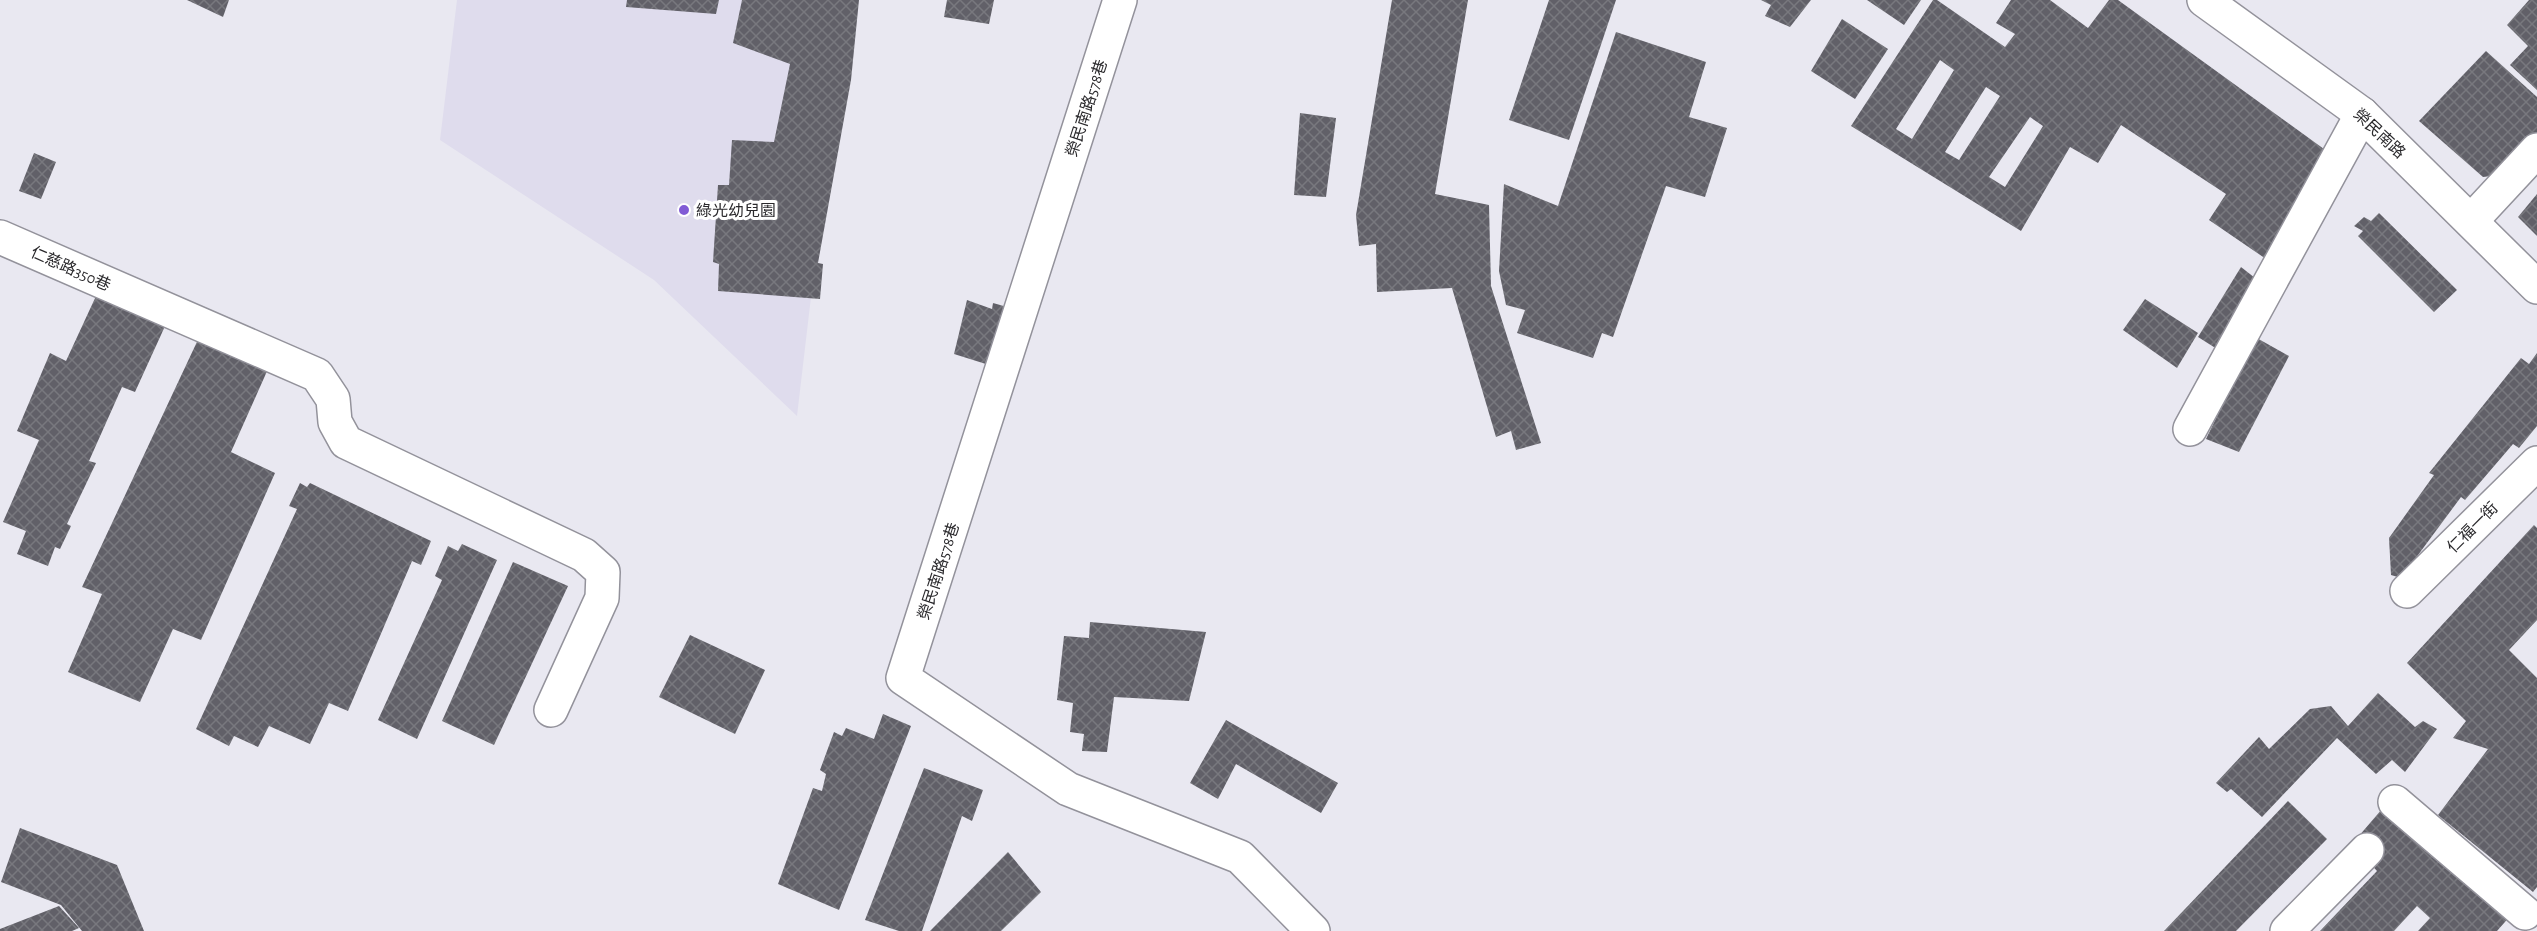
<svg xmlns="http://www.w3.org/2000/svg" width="2537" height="931" font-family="'Alegreya Sans','Noto Sans TC',sans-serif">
	<defs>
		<pattern id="building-cross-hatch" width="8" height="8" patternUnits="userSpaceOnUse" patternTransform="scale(1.5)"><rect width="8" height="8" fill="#616068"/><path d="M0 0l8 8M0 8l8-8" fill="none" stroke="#78787e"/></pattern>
	</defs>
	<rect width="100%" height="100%" fill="#e9e8f1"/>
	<!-- built -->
	<path fill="#dfdced" d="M457,0H846L797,416L654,280L440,140Z"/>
	<!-- building -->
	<g fill="url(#building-cross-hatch)" fill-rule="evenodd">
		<path d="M187,0H229L223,17Z"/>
		<path d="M627,0H719L716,14L626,7Z"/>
		<path d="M742,0H859L851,80L818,263L823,264L820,299L718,291L719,264L713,262L718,185H729L732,140L774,142L790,64L733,43Z"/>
		<path d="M947,0H994L989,24L944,17Z"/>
		<path d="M1392,0H1468L1435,194L1489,205L1491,286L1541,443L1516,450L1511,431L1496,437L1452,288L1377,292L1376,244L1359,246L1356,215Z"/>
		<path d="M1549,0H1616L1569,140L1509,120Z"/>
		<path d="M1761,0H1811L1790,27L1765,16L1771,5Z"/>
		<path d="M1867,0H1921L1904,25Z"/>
		<path d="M1933,0H1937L2005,47L2015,34L1996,23L2011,0H2050L2088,28L2109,0H2118L2335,157L2266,259L2209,220L2226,194L2121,125L2098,163L2070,147L2021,231L1851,126ZM1940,60L1954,70L1912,139L1896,129ZM1986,87L2000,96L1959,160L1945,152ZM2030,117L2043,126L2005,187L1989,177Z"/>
		<path d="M2529,0H2537V90L2510,65L2528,46L2507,25Z"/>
		<path d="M1842,19L1888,49L1855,99L1811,71Z"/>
		<path d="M1616,32L1706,62L1689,117L1727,128L1705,197L1666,186L1613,337L1602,333L1593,358L1517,333L1525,310L1506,305L1499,271L1504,184L1558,206Z"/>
		<path d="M2486,51L2537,97V146L2509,174L2483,177L2419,121Z"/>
		<path d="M1300,113L1336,118L1326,197L1294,195Z"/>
		<path d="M34,153L56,162L41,199L19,191Z"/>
		<path d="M2537,194V236L2518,217Z"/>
		<path d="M2379,213L2457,290L2434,312L2358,236L2363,231L2354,226L2364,217L2371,221Z"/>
		<path d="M2241,267L2255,278L2217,349L2198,337Z"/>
		<path d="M102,283L171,313L135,392L122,387L89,461L96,463L67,524L71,526L60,549L55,547L48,566L17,554L26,531L3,522L39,440L17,431L50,353L66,361Z"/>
		<path d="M2145,299L2198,333L2177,368L2123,330Z"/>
		<path d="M967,300L992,309L993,303L1018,310L1005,370L954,354Z"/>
		<path d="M203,329L272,360L231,452L275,473L201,640L173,629L140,702L68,672L102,594L82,587Z"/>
		<path d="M2255,337L2289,356L2239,452L2206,439Z"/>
		<path d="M2537,353V426L2519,448L2513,444L2465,500L2461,497L2401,578L2391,575L2389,538L2434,475L2429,473L2521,358L2529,364Z"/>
		<path d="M300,483L307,487L310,483L431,541L421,565L412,561L348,711L329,703L310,744L269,726L258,747L234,736L229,746L196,729L297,509L289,506Z"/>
		<path d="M2534,525L2537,528V620L2509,650L2537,678V887L2533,892L2438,815L2488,749L2453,738L2466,721L2407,663Z"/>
		<path d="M462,544L497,560L417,739L378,720L442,580L435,576L448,546L458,551Z"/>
		<path d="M513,562L568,586L494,745L442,721Z"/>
		<path d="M1090,622L1206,632L1189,701L1114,697L1107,752L1082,751L1084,734L1070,732L1073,703L1057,700L1064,636L1089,638Z"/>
		<path d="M690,635L765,670L735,734L659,697Z"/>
		<path d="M2378,693L2415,727L2423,721L2437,729L2405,772L2392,760L2376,774L2337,738L2262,817L2231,789L2227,792L2216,783L2259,737L2269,749L2310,709L2331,706L2348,726Z"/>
		<path d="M883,714L911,726L839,910L778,884L813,788L822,791L826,774L820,770L834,732L842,736L846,728L874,739Z"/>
		<path d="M1226,720L1338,783L1321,813L1236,764L1218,799L1190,783Z"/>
		<path d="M924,768L983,790L972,821L962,816L922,931H899L865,920Z"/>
		<path d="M2288,801L2327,839L2236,931H2164Z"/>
		<path d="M2382,809L2512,914L2497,931H2418L2430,918L2417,906L2394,931H2320L2377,871L2352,844Z"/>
		<path d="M20,828L117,865L144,931H82L61,905L1,882Z"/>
		<path d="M1008,852L1041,892L1001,931H930Z"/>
		<path d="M59,906L79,928L72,931H0V929Z"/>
	</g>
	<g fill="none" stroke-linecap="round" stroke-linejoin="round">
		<defs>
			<g id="minor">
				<path d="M1120,0L903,678L1068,789L1240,857L1313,931"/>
				<path d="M2204,0L2362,114L2537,287"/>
				<path d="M2471,221L2537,150"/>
				<path d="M0,237L317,375L333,399L335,422L346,442L584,555L603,572L602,598L551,710"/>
				<path d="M2190,429L2362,114"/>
				<path d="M2407,591L2537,463"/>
				<path d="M2395,802L2525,913"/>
				<path d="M2287,931L2367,850"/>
			</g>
		</defs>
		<!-- minor casing -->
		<use href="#minor" stroke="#93929b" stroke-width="36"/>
		<!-- minor -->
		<use href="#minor" stroke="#fff" stroke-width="33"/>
	</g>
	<!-- markers -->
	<circle fill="#815bd5" stroke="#fff" stroke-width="2" cx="684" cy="210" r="6"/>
	<g text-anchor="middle" stroke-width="6" stroke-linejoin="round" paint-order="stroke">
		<!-- street labels -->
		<g font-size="16" fill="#2a292c" stroke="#fff">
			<text transform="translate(1086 108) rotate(-72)" y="6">榮民南路578巷</text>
			<text transform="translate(2380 133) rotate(43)" y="6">榮民南路</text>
			<text transform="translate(71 268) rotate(24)" y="6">仁慈路350巷</text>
			<text transform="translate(2472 527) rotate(-45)" y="6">仁福一街</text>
			<text transform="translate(938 571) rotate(-72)" y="6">榮民南路578巷</text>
		</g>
		<!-- poi labels -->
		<g font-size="16" fill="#2a292c" stroke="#fff" text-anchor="start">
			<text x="696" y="216">綠光幼兒園</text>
		</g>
	</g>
</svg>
